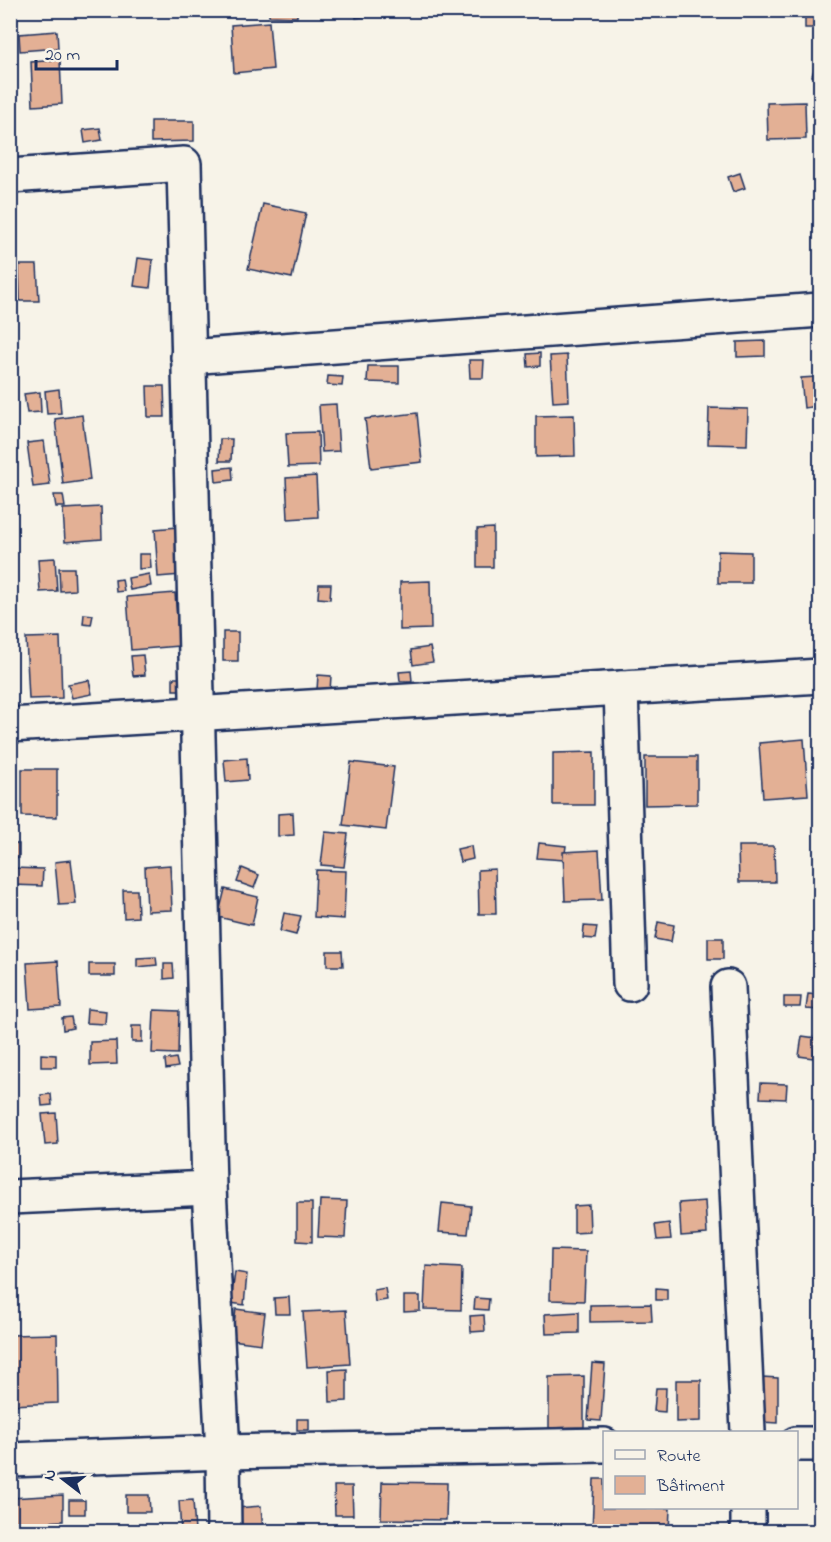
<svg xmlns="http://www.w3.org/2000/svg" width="831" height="1542" font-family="'Indie Flower',sans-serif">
	<rect width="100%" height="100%" fill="#f7f3e8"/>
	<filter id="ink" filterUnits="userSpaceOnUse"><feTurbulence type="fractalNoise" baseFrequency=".0167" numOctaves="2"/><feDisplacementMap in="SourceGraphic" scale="12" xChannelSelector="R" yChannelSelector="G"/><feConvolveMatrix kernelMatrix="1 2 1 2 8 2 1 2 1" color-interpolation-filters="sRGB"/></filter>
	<g filter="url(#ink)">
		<!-- building -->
		<g fill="#e3b095" stroke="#1b2f5e" stroke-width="1.5">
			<path d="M269,10H297V17L269,16Z"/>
			<path d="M355,10H383L384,14L356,18Z"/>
			<rect x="805" y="10" width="15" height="18"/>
			<path d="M269,22L273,69L234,73L231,25Z"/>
			<path d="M57,31L58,48L20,51L19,34Z"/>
			<path d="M60,60L62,104L33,106L31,62Z"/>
			<path d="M815,66L820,68V79L812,76Z"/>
			<path d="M805,102L806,139L768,140L767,103Z"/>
			<path d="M151,121H194V141L151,142Z"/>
			<path d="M100,128L102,140L85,143L83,130Z"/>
			<path d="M740,173L745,188L733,192L728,177Z"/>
			<path d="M263,204L306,213L292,278L248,269Z"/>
			<path d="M817,232H820V280H818Z"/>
			<path d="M138,258L153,260L150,288L134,286Z"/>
			<path d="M19,265H37L39,301H20Z"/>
			<path d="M765,341V356L737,357V342Z"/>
			<path d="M540,353V366L528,367L527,354Z"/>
			<path d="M567,355L569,401L553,402L550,356Z"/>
			<path d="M469,360H484L483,378H470Z"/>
			<path d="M368,366H399V383L367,382Z"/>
			<path d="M328,376L343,377L342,386L327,385Z"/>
			<path d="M816,377L818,406L804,408L801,378Z"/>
			<path d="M147,386H164L165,417H148Z"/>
			<path d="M59,389L61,413L47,414L45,391Z"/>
			<path d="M40,392L41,412L27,413L24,394Z"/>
			<path d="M336,404L339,451L322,452L319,405Z"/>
			<path d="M709,408L748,409L747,445L708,444Z"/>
			<path d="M417,413L422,462L371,468L365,419Z"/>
			<path d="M82,415L90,480L63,484L55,419Z"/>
			<path d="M574,415L575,456L536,457V416Z"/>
			<path d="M318,432L319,466L288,467L286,433Z"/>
			<path d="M220,439H232L231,461H219Z"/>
			<path d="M44,441L50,485L33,487L27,443Z"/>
			<path d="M232,467L233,480L216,482L215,469Z"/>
			<path d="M316,476L318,517L288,519L286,478Z"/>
			<path d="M54,495H63L65,507H56Z"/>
			<path d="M101,507L102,539L65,542L63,509Z"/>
			<path d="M178,527L181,575L158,577L155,529Z"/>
			<path d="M493,528V567H477V529Z"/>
			<path d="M718,551L751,552V583H718Z"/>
			<path d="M139,554H150L151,568L139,569Z"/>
			<path d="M55,558L57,591L40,592L38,559Z"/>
			<path d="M59,568H74L75,590L60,591Z"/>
			<path d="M149,574L151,586L130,590L128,578Z"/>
			<path d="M122,579L124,591L116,592L115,580Z"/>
			<path d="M430,581L431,629L400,630V582Z"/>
			<path d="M319,584H331L330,599L318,598Z"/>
			<path d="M175,593L179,646L131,650L127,597Z"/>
			<path d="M84,614L93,615L91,625L83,624Z"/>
			<rect x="223" y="632" width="15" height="29"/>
			<path d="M60,637L62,698L29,699L26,638Z"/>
			<path d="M430,647L433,662L413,665L411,650Z"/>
			<path d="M143,655L145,675L133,676L131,656Z"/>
			<path d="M411,671L412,681H400L399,672Z"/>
			<path d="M318,675L331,676L330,691L317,690Z"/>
			<rect x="173" y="678" width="10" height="12"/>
			<path d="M89,680L92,694L72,698L68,684Z"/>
			<path d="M804,739L808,795L763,798L759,743Z"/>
			<path d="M594,752V805H553V753Z"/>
			<path d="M645,757H697V804L645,805Z"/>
			<path d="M247,758L248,780L226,782L224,760Z"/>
			<path d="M351,762L394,767L386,830L343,825Z"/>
			<path d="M22,769H57V817L22,816Z"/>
			<path d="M293,813L294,835L278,836V814Z"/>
			<path d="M325,832L348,834L344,867L321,865Z"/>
			<path d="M539,843L566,846L564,860L537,858Z"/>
			<path d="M10,844H19V858L10,859Z"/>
			<path d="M471,846L473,859L460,862L457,849Z"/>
			<path d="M738,846H774L775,882H739Z"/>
			<path d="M599,850L602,900L565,901L563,852Z"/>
			<path d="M71,860L76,904L59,905L55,862Z"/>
			<path d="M170,865L172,910L147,911L145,867Z"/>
			<path d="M12,868L43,869L42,886L11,885Z"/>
			<path d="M242,868L259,875L254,888L237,882Z"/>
			<path d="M495,869L496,914H479L478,870Z"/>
			<path d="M316,870L346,871L344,919L314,917Z"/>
			<path d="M225,889L258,897L252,925L218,917Z"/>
			<path d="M123,890H137L138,917L124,918Z"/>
			<path d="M284,913L301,916L296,935L280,931Z"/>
			<path d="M658,922L674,925L671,942L655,939Z"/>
			<path d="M584,926L597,927L595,939L583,938Z"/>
			<rect x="708" y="938" width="15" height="21"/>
			<path d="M327,951H342L343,966H327Z"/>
			<path d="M156,957L157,965L137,967V958Z"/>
			<path d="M58,961L61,1007L30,1009L27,963Z"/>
			<rect x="89" y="964" width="26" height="12"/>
			<path d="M164,964H173L174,978L164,979Z"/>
			<path d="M808,994L820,995V1010L806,1009Z"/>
			<path d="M784,997H801L800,1007H784Z"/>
			<path d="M87,1009L106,1011L105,1024L86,1023Z"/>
			<path d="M154,1010L179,1011L178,1054L152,1053Z"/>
			<path d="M71,1017L73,1028L63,1030L62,1018Z"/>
			<rect x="132" y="1026" width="10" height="16"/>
			<path d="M802,1036L816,1038L813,1058L799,1056Z"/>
			<path d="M116,1041L117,1064L90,1065V1042Z"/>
			<path d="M41,1054L56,1055V1067H41Z"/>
			<path d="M176,1058L178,1067L166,1069L165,1060Z"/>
			<path d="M761,1083L787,1084L786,1099L760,1098Z"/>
			<path d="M51,1094L52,1105L42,1106L41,1095Z"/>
			<path d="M56,1113L58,1144L45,1145L42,1114Z"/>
			<path d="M320,1200L347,1201L345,1238L318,1237Z"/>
			<path d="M705,1201L707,1234L681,1236L679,1203Z"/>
			<path d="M297,1203H312V1242L297,1241Z"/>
			<path d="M442,1203L471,1206L468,1234L439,1232Z"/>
			<path d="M589,1205L590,1232L574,1233V1206Z"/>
			<path d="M669,1223L671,1239L657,1240L655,1225Z"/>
			<path d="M551,1250L586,1251L584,1301L550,1300Z"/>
			<path d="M426,1266L462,1268L461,1310L424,1309Z"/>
			<path d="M235,1272L247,1274L244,1305L231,1303Z"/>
			<path d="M385,1288L387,1300L375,1302L374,1290Z"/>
			<path d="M656,1288L667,1289V1300H656Z"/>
			<path d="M404,1296H420V1311L404,1312Z"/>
			<path d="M289,1297L290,1314H275L274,1298Z"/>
			<path d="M475,1298L489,1299L488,1310L474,1309Z"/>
			<path d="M651,1304L652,1321L590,1322V1305Z"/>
			<path d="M236,1309L265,1313L261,1344L232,1340Z"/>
			<path d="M346,1310L350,1364L307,1367L303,1312Z"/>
			<path d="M579,1312V1333L546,1334L545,1314Z"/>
			<path d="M484,1315L485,1331L471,1332L470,1316Z"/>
			<path d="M57,1334L58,1403L10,1405V1335Z"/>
			<path d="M592,1363L605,1364L601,1421L588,1420Z"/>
			<path d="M347,1369V1401L330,1402L329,1370Z"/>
			<path d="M584,1376V1427L549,1428V1377Z"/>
			<path d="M762,1377L778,1378V1423L761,1422Z"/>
			<path d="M676,1380H701V1421L676,1422Z"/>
			<path d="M656,1388H666L665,1412L654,1411Z"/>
			<rect x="297" y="1419" width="12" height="11"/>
			<path d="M594,1479H604V1508H670L669,1532H592Z"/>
			<path d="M382,1482L447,1483L446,1520L381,1519Z"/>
			<path d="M334,1486H352L353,1515H335Z"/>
			<path d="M63,1495V1521L10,1524V1498Z"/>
			<path d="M126,1495H149L150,1512H126Z"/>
			<rect x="69" y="1500" width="16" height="14"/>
			<path d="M193,1500L195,1532H181L179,1501Z"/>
			<path d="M261,1506L263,1532H240L237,1508Z"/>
			<path d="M65,1524V1532H29V1525Z"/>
		</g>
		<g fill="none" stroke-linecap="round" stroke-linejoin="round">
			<defs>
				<g id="minor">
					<path d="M10,176L184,164L209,1188L223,1452L224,1532"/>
					<path d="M188,357L820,310"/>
					<path d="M621,688L630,984"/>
					<path d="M10,725L820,676"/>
					<path d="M728,987L748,1432"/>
					<path d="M10,1197L209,1188"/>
					<path d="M796,1444H820"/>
					<path d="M10,1460L223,1452L604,1445"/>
					<path d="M748,1532V1508"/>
				</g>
			</defs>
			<!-- minor casing -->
			<use href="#minor" stroke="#1b2f5e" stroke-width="38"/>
			<!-- minor -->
			<use href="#minor" stroke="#f7f3e8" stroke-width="33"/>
		</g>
	</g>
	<!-- margin -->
	<rect width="831" height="1542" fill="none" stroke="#f7f3e8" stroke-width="36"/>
	<rect x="18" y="18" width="795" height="1506" fill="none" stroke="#1b2f5e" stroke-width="2" filter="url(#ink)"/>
	<!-- legend -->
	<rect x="603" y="1431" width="195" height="78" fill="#f7f3e8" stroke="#9fa5b1" stroke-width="1.5"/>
	<rect x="615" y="1450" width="30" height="9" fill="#f7f3e8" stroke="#9fa5b1" stroke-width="1.5"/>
	<text x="657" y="1461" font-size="18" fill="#1b2f5e">Route</text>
	<rect x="615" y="1476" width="30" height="18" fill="#e3b095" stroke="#9fa5b1" stroke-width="1.5"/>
	<text x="657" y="1491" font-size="18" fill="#1b2f5e">Bâtiment</text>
	<!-- north arrow -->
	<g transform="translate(63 1479) rotate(287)" stroke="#f7f3e8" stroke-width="4.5" paint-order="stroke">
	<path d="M0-4.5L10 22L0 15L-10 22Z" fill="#1b2f5e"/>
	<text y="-9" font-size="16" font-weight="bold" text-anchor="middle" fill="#1b2f5e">N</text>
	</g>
	<!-- scale -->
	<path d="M36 60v9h81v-9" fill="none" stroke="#1b2f5e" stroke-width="3"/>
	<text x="45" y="60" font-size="18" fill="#1b2f5e" stroke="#f7f3e8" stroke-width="4.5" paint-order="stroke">20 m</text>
</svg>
